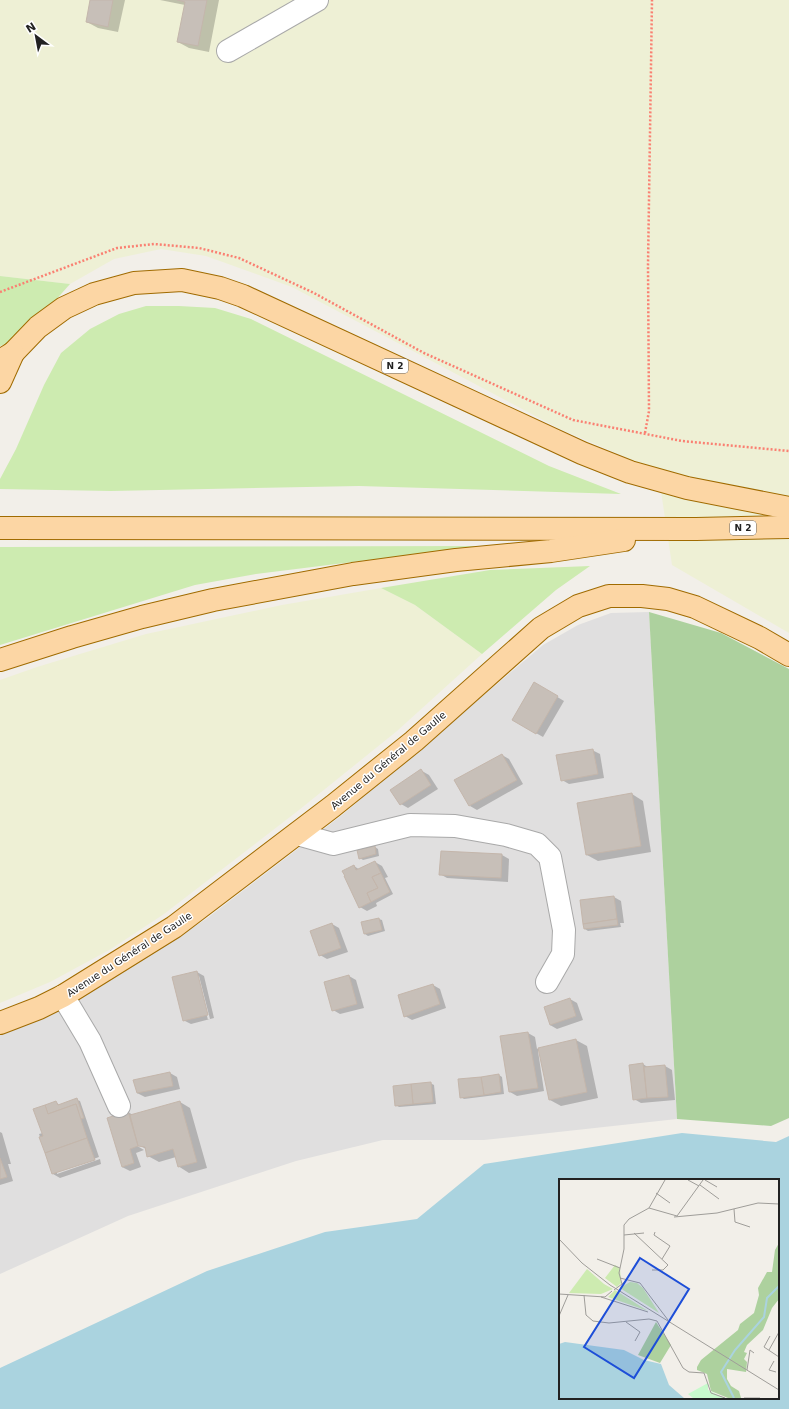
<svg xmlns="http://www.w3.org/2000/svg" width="789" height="1409" font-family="'DejaVu Sans',sans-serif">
	<rect width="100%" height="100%" fill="#f2efe9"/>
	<!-- residential -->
	<path fill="#e0dfdf" d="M649,612L677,1119L484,1140H383L296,1161L128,1216L0,1274V1035L67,1008L206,919L342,815L543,645L578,625L611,613Z"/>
	<!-- farmland -->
	<g fill="#eef0d5">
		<path d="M0,0H789V633L672,565L658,471L560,429L292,287L206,256L161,249L114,259L70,284L0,276Z"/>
		<path d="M381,588L415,605L482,654L397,731L299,810L164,914L111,949L50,982L0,1003V680L37,667L146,634L282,605Z"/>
	</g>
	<!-- grass -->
	<g fill="#cdebb0">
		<path d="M0,276L70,284L38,320L14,341L0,346Z"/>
		<path d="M146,306H179L215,308L251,319L549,466L621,494L359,486L111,491L0,489V479L16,449L44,385L61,353L90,329L119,314Z"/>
		<path d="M481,546L256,574L195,585L0,645V547Z"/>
		<path d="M590,566L556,590L482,654L415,605L381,588L490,570Z"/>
	</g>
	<!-- forest -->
	<path fill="#add19e" d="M649,612L721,633L789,669V1118L771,1126L677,1119Z"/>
	<!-- water -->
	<path fill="#aad3df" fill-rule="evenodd" d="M682,1133L776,1142L789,1136V1409H0V1368L207,1271L325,1232L417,1219L484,1164ZM560,1180H778V1398H560Z"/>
	<!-- shadow -->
	<g fill="#0003" fill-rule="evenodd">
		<path d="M91,0H125L118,32L98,28L87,22Z"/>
		<path d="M160,0H219L209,52L189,48L178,42L185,5Z"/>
		<path d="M534,683L564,701L543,737L513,720Z"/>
		<path d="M592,750L600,754L604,778L569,784L562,780Z"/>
		<path d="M502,755L509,759L523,784L477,810L470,806Z"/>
		<path d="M422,771L429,775L438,789L408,808L401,804Z"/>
		<path d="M632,794L643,801L651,852L598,861L587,855Z"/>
		<path d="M375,847L378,849L379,856L363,860L360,858Z"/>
		<path d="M502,855L509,859L508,882L447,878L440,874Z"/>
		<path d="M375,862L382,866L388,877L385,878L393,894L376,903L377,906L367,911L360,907L354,866L360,870Z"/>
		<path d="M614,897L621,901L624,923H620L621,927L588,931L585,929L581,901Z"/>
		<path d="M379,919L382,920L385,931L368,936L365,934L363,923Z"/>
		<path d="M332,924L339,928L348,952L327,959L320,955L311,932Z"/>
		<path d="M197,972L204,976L214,1018L191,1024L183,1020ZM197,976H199L210,1019L208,1020Z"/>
		<path d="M349,976L356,980L364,1008L340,1014L333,1010Z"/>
		<path d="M433,985L440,989L446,1008L412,1020L405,1016Z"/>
		<path d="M570,999L577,1003L583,1020L557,1029L550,1025Z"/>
		<path d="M528,1033L535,1037L537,1049L576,1040L587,1046L598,1098L561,1106L550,1100L540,1051H538L544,1091L517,1096L510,1092L501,1037Z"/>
		<path d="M643,1064L649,1068L665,1066L672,1070L675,1100L641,1103L634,1099L630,1066Z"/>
		<path d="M170,1073L177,1077L180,1089L145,1097L137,1093Z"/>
		<path d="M499,1075L502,1077L504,1094L464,1099L461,1097L459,1080Z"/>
		<path d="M430,1083L434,1085L436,1104L399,1107L396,1105Z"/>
		<path d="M77,1100L80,1101L99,1157L57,1172V1174L100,1159L101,1164L60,1178L53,1174L39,1134L43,1133L56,1102L60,1106Z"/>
		<path d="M180,1102L190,1108L207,1168L189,1173L178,1166L176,1157L159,1162L148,1156L146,1149L135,1143L134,1144L144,1150L136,1153L141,1167L130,1171L122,1167L128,1112L133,1115Z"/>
		<path d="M0,1132L2,1133L11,1164H8L13,1181L0,1185Z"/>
	</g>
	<!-- building -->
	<g fill="#c7bfb8" stroke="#c4b6ab">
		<path d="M90,0H113L108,27L86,22Z"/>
		<path d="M177,0H207L198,46L177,42L185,2Z"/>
		<path d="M534,682L558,696L536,734L512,720Z"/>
		<path d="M593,749L598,774L561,781L556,755Z"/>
		<path d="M502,754L517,780L469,806L454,780Z"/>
		<path d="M421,769L431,785L400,805L390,790Z"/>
		<path d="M632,793L641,846L586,855L577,803Z"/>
		<path d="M375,846L376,854L359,859L357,850Z"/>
		<path d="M441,851L502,854L501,878L439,875Z"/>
		<path d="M375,861L381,873L372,877L378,888L367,893L371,902L359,908L344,876H345L342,871L354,865L356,870Z"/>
		<path d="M381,873L390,892L371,902L367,893L378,888L372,877Z"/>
		<path d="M614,896L617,919L583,924L580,900Z"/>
		<path d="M379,918L382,930L364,934L361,922Z"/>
		<path d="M617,919L618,925L584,929L583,924Z"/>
		<path d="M332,923L341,948L319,956L310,931Z"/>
		<path d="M197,971L208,1015L183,1021L172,977Z"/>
		<path d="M349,975L357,1004L332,1011L324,982Z"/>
		<path d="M433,984L440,1004L404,1017L398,995Z"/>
		<path d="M570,998L576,1016L550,1025L544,1007Z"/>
		<path d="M528,1032L538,1088L509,1092L500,1036Z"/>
		<path d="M576,1039L587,1092L549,1100L538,1048Z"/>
		<path d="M643,1063L647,1098L633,1100L629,1065Z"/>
		<path d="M665,1065L668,1097L647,1098L644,1067Z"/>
		<path d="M170,1072L173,1086L137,1093L133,1080Z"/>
		<path d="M499,1074L501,1092L484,1095L481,1077Z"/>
		<path d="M481,1077L484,1095L460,1098L458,1079Z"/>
		<path d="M431,1082L433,1102L413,1104L411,1084Z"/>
		<path d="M411,1084L413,1104L395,1106L393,1086Z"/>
		<path d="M77,1098L84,1118L80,1119L76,1104L48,1114L45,1105L56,1101L58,1105Z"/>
		<path d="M180,1101L197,1162L178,1167L173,1149L147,1157L145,1147L138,1146L130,1115Z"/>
		<path d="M76,1104L87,1138L45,1153L39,1137L43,1136L33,1109L45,1105L48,1114Z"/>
		<path d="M128,1111L138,1146L130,1149L134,1163L122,1167L107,1118Z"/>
		<path d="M87,1138L95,1160L52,1174L45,1153Z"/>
		<path d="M0,1158L7,1177L0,1179Z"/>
	</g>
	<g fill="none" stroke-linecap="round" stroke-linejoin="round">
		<defs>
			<g id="minor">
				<path d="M228,51L317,0"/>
				<path d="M297,834L333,844L410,825L455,826L506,835L537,844L550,857L564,930L563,954L547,982"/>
				<path d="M63,996L90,1041L119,1106"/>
			</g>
			<g id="major">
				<path d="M0,361L13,353L38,327L64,308L94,294L134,283L182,280L220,288L243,296L582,453L630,472L687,488L789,508"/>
				<path d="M0,382L13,353"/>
				<path d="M0,528L696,529L789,527"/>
				<path d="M0,660L72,637L142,617L213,600L353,574L456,560L551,551L624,540"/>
				<path d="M0,1023L39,1008L63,996L174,927L333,806L414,741L541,628L578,606L609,596H642L668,599L695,607L760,638L789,655"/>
			</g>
		</defs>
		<!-- minor casing -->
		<use href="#minor" stroke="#a9a9a9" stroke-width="24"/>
		<!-- major casing -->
		<use href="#major" stroke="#a06b00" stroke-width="24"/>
		<!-- path -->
		<g stroke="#fa8072" stroke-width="2.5" stroke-dasharray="2 2" stroke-linecap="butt">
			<path d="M0,292L117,248L154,244L199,248L239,258L314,293L424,353L573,420L682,441L789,451"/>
			<path d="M645,433L649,411L648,266L652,0"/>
		</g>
		<!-- minor -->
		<use href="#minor" stroke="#fff" stroke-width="22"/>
		<!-- major -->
		<use href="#major" stroke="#fcd6a4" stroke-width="22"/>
	</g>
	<g text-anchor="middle" stroke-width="3" stroke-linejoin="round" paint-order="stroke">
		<!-- shield labels -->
		<g fill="#fff" stroke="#646464" stroke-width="1">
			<rect x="382" y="359" width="26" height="14" rx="3"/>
			<rect x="730" y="521" width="26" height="14" rx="3"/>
		</g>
		<g font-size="9" font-weight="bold" fill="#222">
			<text x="395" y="369">N 2</text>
			<text x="743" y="531">N 2</text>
		</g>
		<!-- street labels -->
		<g font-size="10" fill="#222" stroke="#fff">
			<text transform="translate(388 760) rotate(-40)" y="4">Avenue du Général de Gaulle</text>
			<text transform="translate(129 954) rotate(-33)" y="4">Avenue du Général de Gaulle</text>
		</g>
	</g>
	<!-- overview -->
	<g transform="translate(559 1179)">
		<rect width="220" height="220" fill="#f2efe9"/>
		<path d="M56,86L61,89L62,104L58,108L46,99ZM28,90L45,105L54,110L42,115L10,114ZM71,103L78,104L84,109L100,134L61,109ZM56,111L89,132L49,118Z" fill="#cdebb0"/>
		<path d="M220,64V120L213,129L204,151L188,166L185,173L188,174L185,180L188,183L187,193L168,190V200L172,207L180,212L182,219H169L152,212L148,195L138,191V188L142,181L179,151L181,145L195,134L200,116L199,109L208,93H213L216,71ZM97,143L112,166L101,184L79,176Z" fill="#add19e"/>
		<path d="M149,204V211L165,219H134L129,215Z" fill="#c8facc"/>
		<path d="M6,163L65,171L85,181L102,185L110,206L125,219H0V165Z" fill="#aad3df"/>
		<path fill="none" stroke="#aad3df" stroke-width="2" d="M175,219L162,193L176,171L205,138L208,119L220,107"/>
		<path fill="none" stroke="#9f9d99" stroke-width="1" d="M129,1L140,7M146,1L158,8M141,6L160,20M97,14L111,24M90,29L118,37L144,1M175,30L176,43L191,48M115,38L158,34L199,24L220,25M96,53L95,56L111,67L103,80M75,54L109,86L104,91H93M65,56L85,54M0,60L23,84L51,106L220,211M38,80L61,89M61,99L81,104L109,141M63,105L60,94L65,70V46L70,40L90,29L106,1M55,111L67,102M0,115L46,118L53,112M25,116L27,136L34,142L50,144L90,140L98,142L124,189L130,193L145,194L152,214L166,219M42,118L89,133M0,137L9,116M67,143L81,153L76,162M211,157L205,168L220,178M210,171L220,153M215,182L210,191L217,193M188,191L191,171L195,174M185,219H201"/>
		<path fill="#1d4ed8" fill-opacity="0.15" stroke="#1d4ed8" stroke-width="2" d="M81,79L130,110L75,199L25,168Z"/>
		<rect width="220" height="220" fill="none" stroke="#222" stroke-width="2"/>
	</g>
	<!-- north arrow -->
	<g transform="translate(36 36) rotate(328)" stroke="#ffffff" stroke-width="3" paint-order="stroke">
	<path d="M0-3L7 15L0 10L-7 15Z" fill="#222222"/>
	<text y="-6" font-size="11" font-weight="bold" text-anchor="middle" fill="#222222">N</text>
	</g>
</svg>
